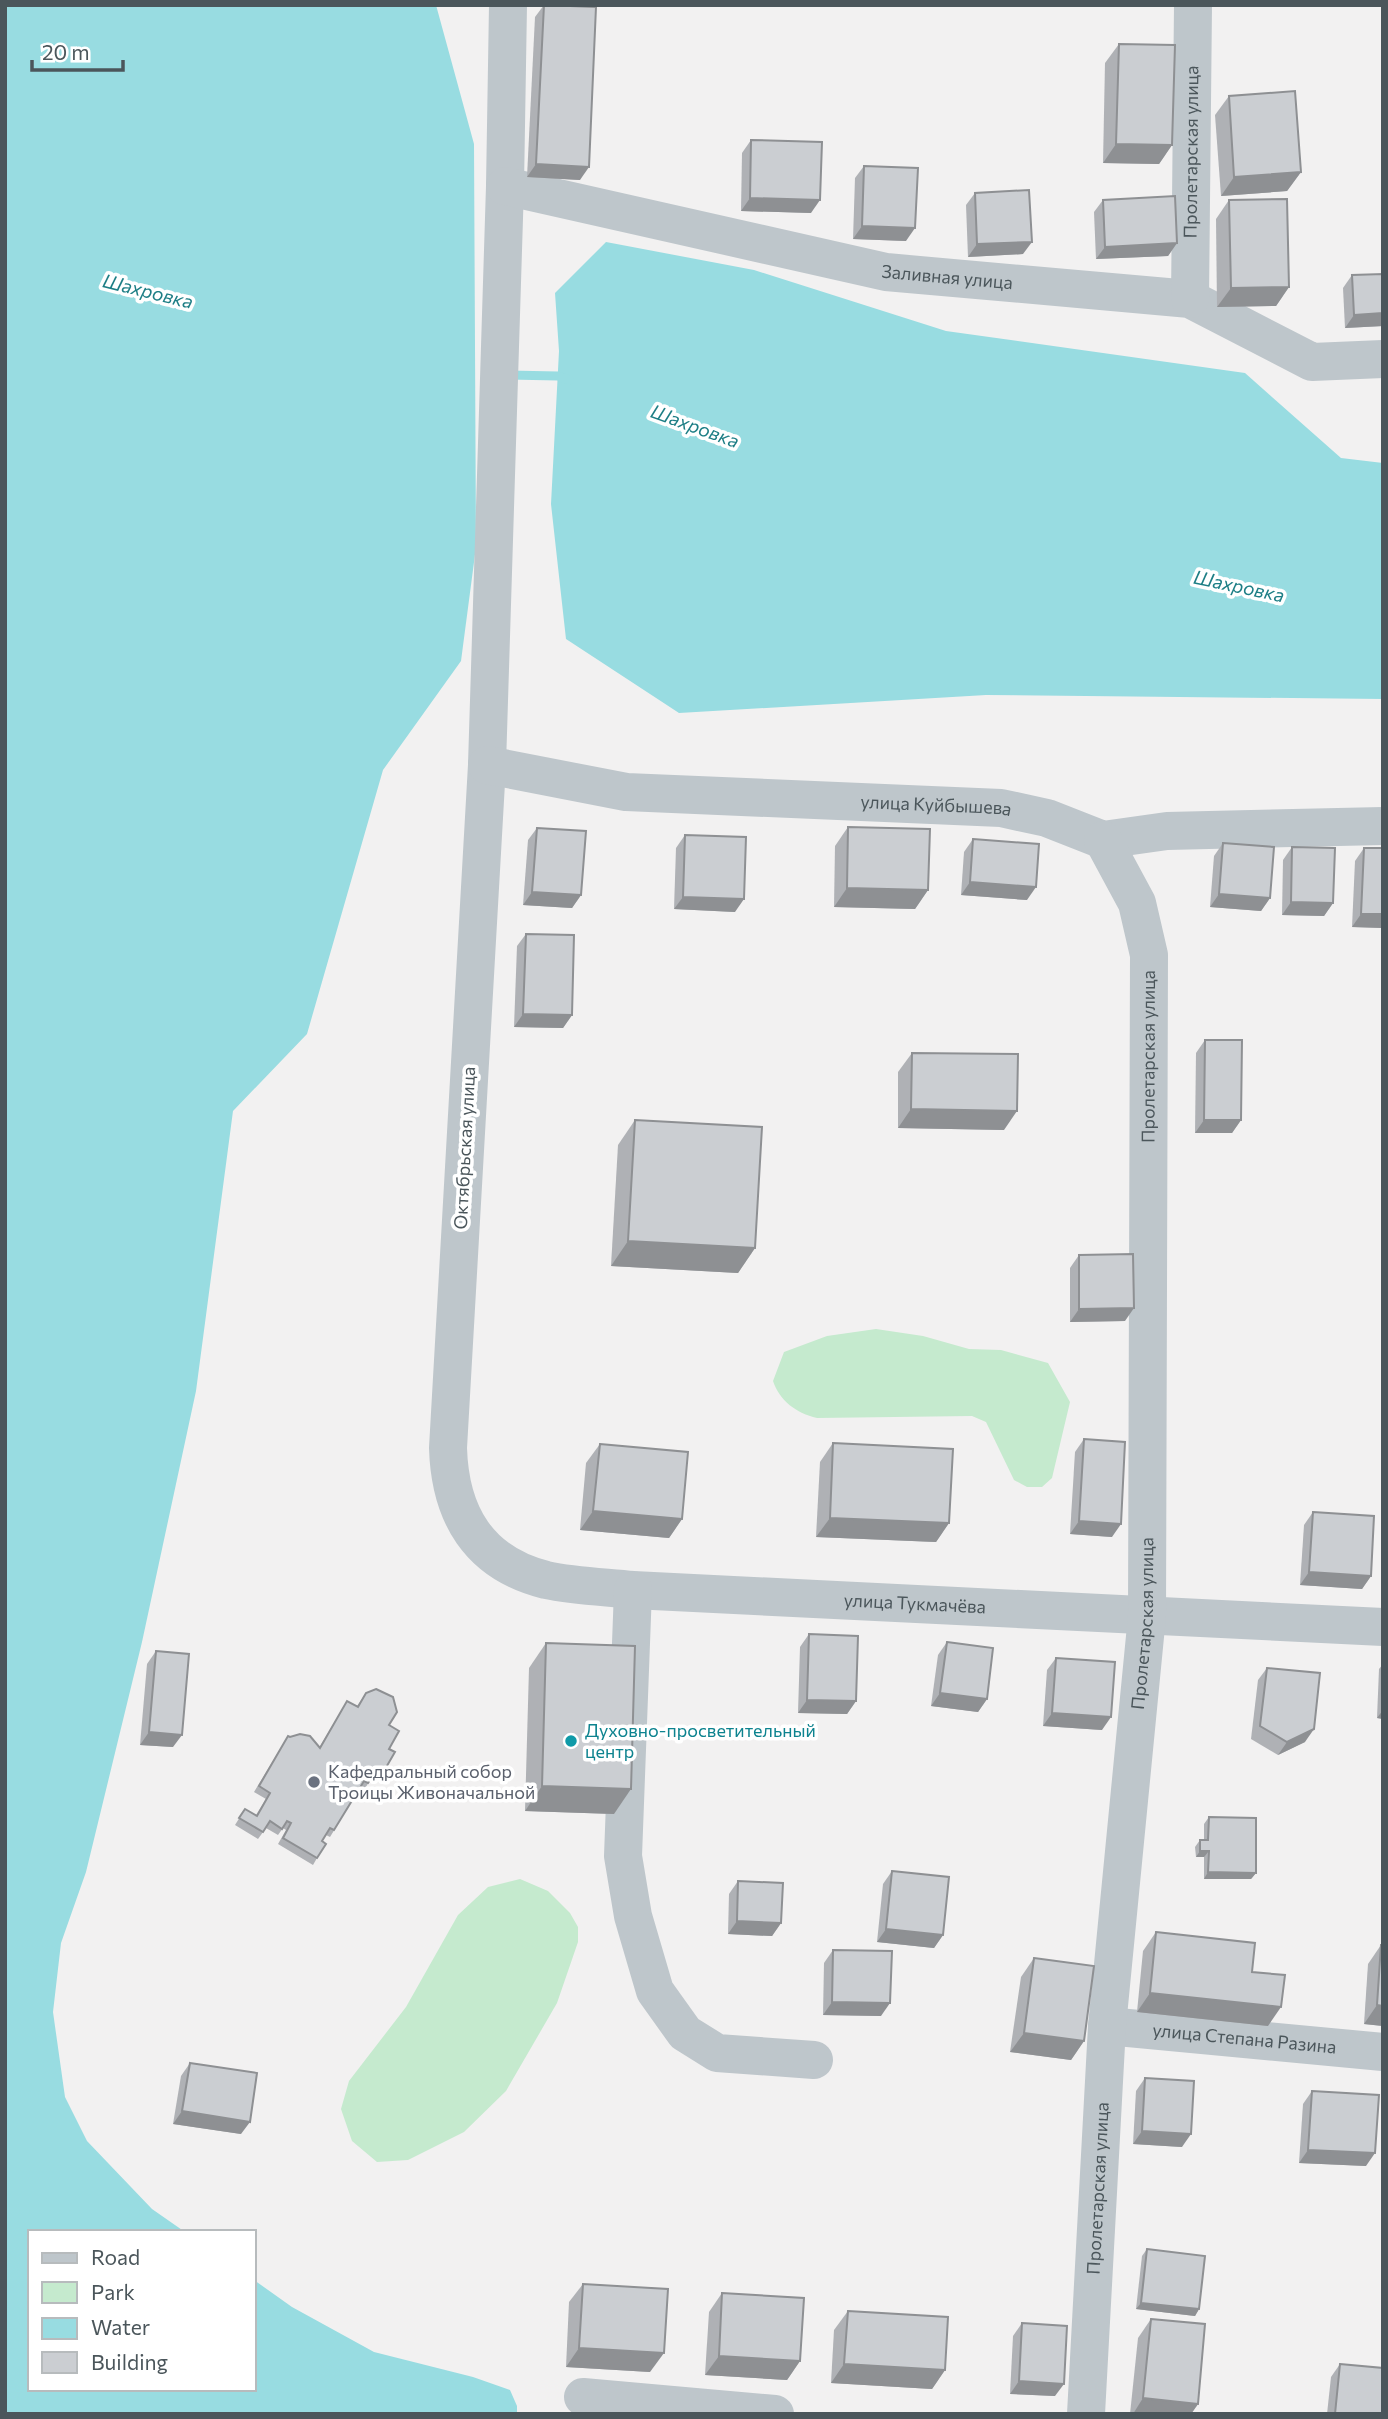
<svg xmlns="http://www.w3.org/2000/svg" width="1388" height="2419" font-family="Commissioner,sans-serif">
	<rect width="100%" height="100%" fill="#f2f1f1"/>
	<!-- green -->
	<g fill="#c5eace">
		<path d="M876,1329L923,1336L969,1349L1001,1350L1048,1363L1070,1402L1052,1478L1042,1487H1027L1014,1480L986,1422L972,1416L817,1418C796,1413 780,1401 773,1381L784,1352L827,1336Z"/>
		<path d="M520,1879L548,1891L570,1913L578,1927V1942L557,2003L506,2091L464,2132L408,2160L377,2162L352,2141L341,2109L349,2081L406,2007L458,1915L488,1887Z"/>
	</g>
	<!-- water -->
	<g fill="#98dce1">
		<path d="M5,5H436L474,144L476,547L461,661L383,770L307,1034L233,1111L196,1391L142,1642L86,1872L61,1943L53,2012L65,2097L87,2141L152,2209L185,2232H30V2389H254V2280L292,2307L374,2352L473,2377L510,2390L517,2406V2414H5Z"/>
		<path d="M606,242L754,270L946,331L1245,373L1341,458L1383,463V699L986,695L679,713L566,639L551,504L559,351L555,293Z"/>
	</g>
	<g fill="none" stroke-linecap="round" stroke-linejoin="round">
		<!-- stream -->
		<path stroke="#98dce1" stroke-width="9" d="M507,375L558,376L569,380"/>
		<!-- minor -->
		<g stroke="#bec6cb" stroke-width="38">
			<path id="s1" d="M508,5L505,186L487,765L448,1448C450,1514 478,1563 546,1580C574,1586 605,1587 633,1590L1383,1627"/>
			<path id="s2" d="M505,186L886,272L1190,299L1312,362L1383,359"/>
			<path id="s3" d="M1190,299L1193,5"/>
			<path id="s4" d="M487,765L626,792L1001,808L1047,818L1103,840L1167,831L1383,826"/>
			<path d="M633,1590L623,1856L633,1916L655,1991L685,2033L717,2053L814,2060"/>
			<path id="s5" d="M1107,2026L1383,2052"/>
			<path d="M583,2397L775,2414"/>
			<path id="s6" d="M1086,2414L1107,2026L1147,1616L1149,955L1137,903L1103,840"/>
		</g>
	</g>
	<!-- wall -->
	<g fill="#afb1b5">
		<path d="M544,5L580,180L527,177L535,17Z"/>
		<path d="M1119,44L1172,145L1159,164L1103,163L1105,63Z"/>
		<path d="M1229,96L1301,172L1287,191L1221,196L1215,115Z"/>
		<path d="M751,140L811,213L741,211L742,153Z"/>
		<path d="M864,166L906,241L853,239L855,178Z"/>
		<path d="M975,193L1023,254L968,257L966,205Z"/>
		<path d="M1103,200L1177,243L1168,256L1096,259L1094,212Z"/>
		<path d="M1229,200L1289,287L1276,306L1217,307L1216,219Z"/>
		<path d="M1383,274V326L1345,328L1343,288L1352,275Z"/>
		<path d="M848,827L928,890L915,909L834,907L835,846Z"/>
		<path d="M537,828L581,895L572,908L523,905L528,840Z"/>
		<path d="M685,835L735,912L674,909L676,848Z"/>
		<path d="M973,839L1027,900L961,895L964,852Z"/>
		<path d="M1223,843L1270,898L1261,911L1210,907L1214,856Z"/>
		<path d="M1292,847L1333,903L1324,916L1282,915L1283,860Z"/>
		<path d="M1364,848L1383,928L1352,927L1355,861Z"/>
		<path d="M526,934L572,1015L563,1028L514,1027L517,946Z"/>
		<path d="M1205,1040L1241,1120L1232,1133H1195L1196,1053Z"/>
		<path d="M912,1053L1004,1130L898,1128V1072Z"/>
		<path d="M635,1120L755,1248L738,1273L611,1266L618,1145Z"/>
		<path d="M1079,1255L1125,1321L1070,1322V1268Z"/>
		<path d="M1084,1439L1112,1537L1070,1534L1075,1452Z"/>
		<path d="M833,1443L949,1523L936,1542L816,1537L820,1462Z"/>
		<path d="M600,1444L682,1519L669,1538L580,1530L586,1463Z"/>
		<path d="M1313,1512L1371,1576L1362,1589L1300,1585L1304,1525Z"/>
		<path d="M809,1634L856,1701L847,1714L798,1713L800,1647Z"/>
		<path d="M947,1642L987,1699L978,1712L931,1706L938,1655Z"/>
		<path d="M546,1643L614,1814L525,1811L529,1668Z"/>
		<path d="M156,1651L173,1747L140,1745L147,1664Z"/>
		<path d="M1056,1658L1102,1730L1043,1726L1047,1670Z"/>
		<path d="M1383,1664V1719L1377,1718L1379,1669Z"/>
		<path d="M1267,1668L1305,1742L1278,1755L1251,1739L1258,1680Z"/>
		<path d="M366,1693L389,1725V1749L384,1771L379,1777L374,1774L364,1790L360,1788L330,1837L326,1835L322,1841L317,1858L313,1865L278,1844L286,1830L283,1828L278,1835L266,1828L258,1839L235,1825L245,1809L256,1815L266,1799L254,1792L288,1736L319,1748L347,1701L357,1706Z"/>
		<path d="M1209,1817L1256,1873L1251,1879H1204V1857H1196L1195,1847L1200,1840H1204V1824Z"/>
		<path d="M892,1871L943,1935L934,1948L877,1942L883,1884Z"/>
		<path d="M738,1881L781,1923L772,1936L728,1934L729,1894Z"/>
		<path d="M1156,1932L1252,1972L1268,2026L1137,2012L1143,1951Z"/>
		<path d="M1381,1945L1383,2026L1364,2024L1368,1964Z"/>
		<path d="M833,1950L881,2016L823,2015L824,1963Z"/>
		<path d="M1034,1958L1084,2041L1071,2060L1010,2052L1021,1977Z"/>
		<path d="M190,2063L241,2134L173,2124L181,2076Z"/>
		<path d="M1145,2078L1182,2147L1133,2144L1136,2091Z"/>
		<path d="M1312,2091L1366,2166L1299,2163L1303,2104Z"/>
		<path d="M1147,2249L1199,2309L1195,2316L1136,2309L1142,2256Z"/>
		<path d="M583,2284L650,2372L566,2367L569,2302Z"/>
		<path d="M722,2293L800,2361L787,2380L705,2375L709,2312Z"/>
		<path d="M848,2311L945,2370L932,2389L831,2383L834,2330Z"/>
		<path d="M1151,2319L1198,2404L1191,2414H1130L1138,2338Z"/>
		<path d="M1022,2323L1055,2396L1010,2394L1013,2336Z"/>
		<path d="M1340,2364L1383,2414H1327L1331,2377Z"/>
	</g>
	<!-- shaded-wall -->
	<g fill="#8e9093">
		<path d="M1116,144L1172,145L1159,164L1103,163Z"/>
		<path d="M536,164L589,167L580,180L527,177Z"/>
		<path d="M1301,172L1287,191L1221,196L1234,177Z"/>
		<path d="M750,198L820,200L811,213L741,211Z"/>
		<path d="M862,226L915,228L906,241L853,239Z"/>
		<path d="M1032,242L1023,254L968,257L977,244Z"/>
		<path d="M1177,243L1168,256L1096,259L1105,247Z"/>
		<path d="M1289,287L1276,306L1217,307L1231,288Z"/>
		<path d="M1383,313V326L1345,328L1354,315Z"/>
		<path d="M970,882L1036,887L1027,900L961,895Z"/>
		<path d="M847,888L928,890L915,909L834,907Z"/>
		<path d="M532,892L581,895L572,908L523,905Z"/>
		<path d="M1219,894L1270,898L1261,911L1210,907Z"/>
		<path d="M683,897L744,899L735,912L674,909Z"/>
		<path d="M1291,902L1333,903L1324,916L1282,915Z"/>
		<path d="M1361,914H1383V928L1352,927Z"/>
		<path d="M523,1014L572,1015L563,1028L514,1027Z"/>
		<path d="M911,1109L1017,1111L1004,1130L898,1128Z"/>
		<path d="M1204,1120H1241L1232,1133H1195Z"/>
		<path d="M628,1241L755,1248L738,1273L611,1266Z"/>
		<path d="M1134,1308L1125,1321L1070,1322L1079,1309Z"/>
		<path d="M593,1511L682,1519L669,1538L580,1530Z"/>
		<path d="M830,1518L949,1523L936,1542L816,1537Z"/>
		<path d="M1079,1521L1121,1524L1112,1537L1070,1534Z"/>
		<path d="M1309,1572L1371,1576L1362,1589L1300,1585Z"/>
		<path d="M940,1693L987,1699L978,1712L931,1706Z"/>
		<path d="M807,1700L856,1701L847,1714L798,1713Z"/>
		<path d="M1383,1710V1719L1377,1718Z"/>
		<path d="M1052,1713L1111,1717L1102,1730L1043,1726Z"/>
		<path d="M1314,1729L1305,1742L1278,1755L1287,1742Z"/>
		<path d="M149,1732L182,1735L173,1747L140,1745Z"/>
		<path d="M542,1786L631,1789L614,1814L525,1811Z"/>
		<path d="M1200,1851H1209L1204,1857H1196Z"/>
		<path d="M1208,1872L1256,1873L1251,1879H1204Z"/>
		<path d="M737,1921L781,1923L772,1936L728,1934Z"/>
		<path d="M886,1929L943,1935L934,1948L877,1942Z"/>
		<path d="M1150,1993L1281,2007L1268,2026L1137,2012Z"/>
		<path d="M832,2002L890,2003L881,2016L823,2015Z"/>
		<path d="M1377,2005L1383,2006V2026L1364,2024Z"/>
		<path d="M1024,2033L1084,2041L1071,2060L1010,2052Z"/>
		<path d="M182,2111L250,2122L241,2134L173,2124Z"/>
		<path d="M1142,2131L1191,2134L1182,2147L1133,2144Z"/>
		<path d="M1308,2150L1375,2153L1366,2166L1299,2163Z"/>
		<path d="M1141,2303L1199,2309L1195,2316L1136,2309Z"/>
		<path d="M579,2348L664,2353L650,2372L566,2367Z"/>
		<path d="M719,2356L800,2361L787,2380L705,2375Z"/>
		<path d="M844,2364L945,2370L932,2389L831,2383Z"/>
		<path d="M1019,2381L1064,2384L1055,2396L1010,2394Z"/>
		<path d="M1143,2398L1198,2404L1191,2414H1133Z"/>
	</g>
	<!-- building -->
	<g fill="#cbced2" stroke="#8e9093" stroke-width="2">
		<path d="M544,5L596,7L589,167L536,164Z"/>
		<path d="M1119,44L1175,45L1172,145L1116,144Z"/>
		<path d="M1295,91L1301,172L1234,177L1229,96Z"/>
		<path d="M751,140L822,142L820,200L750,198Z"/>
		<path d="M864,166L918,168L915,228L862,226Z"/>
		<path d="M1029,190L1032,242L977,244L975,193Z"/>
		<path d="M1175,196L1177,243L1105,247L1103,200Z"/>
		<path d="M1287,199L1289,287L1231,288L1229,200Z"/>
		<path d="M1383,274V313L1354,315L1352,275Z"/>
		<path d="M848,827L930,829L928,890L847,888Z"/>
		<path d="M537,828L586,831L581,895L532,892Z"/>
		<path d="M685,835L746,837L744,899L683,897Z"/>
		<path d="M973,839L1039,844L1036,887L970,882Z"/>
		<path d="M1223,843L1274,847L1270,898L1219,894Z"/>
		<path d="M1292,847L1335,848L1333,903L1291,902Z"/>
		<path d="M1364,848H1383V914H1361Z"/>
		<path d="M526,934L574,935L572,1015L523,1014Z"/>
		<path d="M1205,1040H1242L1241,1120H1204Z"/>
		<path d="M912,1053L1018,1054L1017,1111L911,1109Z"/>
		<path d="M635,1120L762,1127L755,1248L628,1241Z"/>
		<path d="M1133,1254L1134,1308L1079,1309V1255Z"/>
		<path d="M1084,1439L1125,1442L1121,1524L1079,1521Z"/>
		<path d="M833,1443L953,1449L949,1523L830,1518Z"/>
		<path d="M600,1444L688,1452L682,1519L593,1511Z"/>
		<path d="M1313,1512L1374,1516L1371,1576L1309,1572Z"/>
		<path d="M809,1634L858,1636L856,1701L807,1700Z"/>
		<path d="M947,1642L993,1648L987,1699L940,1693Z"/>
		<path d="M546,1643L635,1646L631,1789L542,1786Z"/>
		<path d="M156,1651L189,1654L182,1735L149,1732Z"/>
		<path d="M1056,1658L1115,1662L1111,1717L1052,1713Z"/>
		<path d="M1267,1668L1320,1673L1314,1729L1287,1742L1260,1726Z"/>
		<path d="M376,1689L393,1697L397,1712L389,1725L399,1731L389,1749L395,1752L384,1771L378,1768L368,1783L364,1781L334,1830L330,1828L322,1841L326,1844L317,1858L283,1838L291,1823L287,1821L282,1829L270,1821L263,1832L239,1818L245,1809L257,1816L270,1793L259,1786L288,1736L290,1737L300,1734L310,1736L320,1748L347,1701L358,1707L366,1693Z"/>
		<path d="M1209,1817L1256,1818V1873L1208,1872L1209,1851H1200V1840H1208Z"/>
		<path d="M892,1871L949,1877L943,1935L886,1929Z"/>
		<path d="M738,1881L783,1883L781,1923L737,1921Z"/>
		<path d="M1156,1932L1255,1943L1252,1972L1285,1975L1281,2007L1150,1993Z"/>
		<path d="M1381,1945H1383V2006L1377,2005Z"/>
		<path d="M833,1950L892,1951L890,2003L832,2002Z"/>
		<path d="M1034,1958L1094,1966L1084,2041L1024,2033Z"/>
		<path d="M190,2063L257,2073L250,2122L182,2111Z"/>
		<path d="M1145,2078L1194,2081L1191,2134L1142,2131Z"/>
		<path d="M1312,2091L1379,2095L1375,2153L1308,2150Z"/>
		<path d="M1147,2249L1205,2256L1199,2309L1141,2303Z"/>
		<path d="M583,2284L668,2289L664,2353L579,2348Z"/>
		<path d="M722,2293L804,2298L800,2361L719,2356Z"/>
		<path d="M848,2311L948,2317L945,2370L844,2364Z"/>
		<path d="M1151,2319L1205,2324L1198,2404L1143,2398Z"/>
		<path d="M1022,2323L1067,2326L1064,2384L1019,2381Z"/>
		<path d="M1340,2364L1383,2368V2414H1335Z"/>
	</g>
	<!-- markers -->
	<circle fill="#0f9aa8" stroke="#fff" stroke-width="2.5" cx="571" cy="1741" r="7"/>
	<circle fill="#6b7280" stroke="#fff" stroke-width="2.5" cx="314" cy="1782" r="7"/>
	<g text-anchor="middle" stroke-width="7" stroke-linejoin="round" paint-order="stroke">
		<!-- street labels -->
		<g font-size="18" fill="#4b565b" stroke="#fff">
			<text dy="6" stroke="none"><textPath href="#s3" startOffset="147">Пролетарская улица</textPath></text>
			<text dy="6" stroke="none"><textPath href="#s2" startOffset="452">Заливная улица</textPath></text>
			<text dy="6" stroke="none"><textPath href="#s4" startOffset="452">улица Куйбышева</textPath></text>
			<text dy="6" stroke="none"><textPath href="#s6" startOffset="1360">Пролетарская улица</textPath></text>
			<text transform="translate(465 1148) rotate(-87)" y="6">Октябрьская улица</text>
			<text dy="6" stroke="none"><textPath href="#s1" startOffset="1993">улица Тукмачёва</textPath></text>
			<text dy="6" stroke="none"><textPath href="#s6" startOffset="793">Пролетарская улица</textPath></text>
			<text dy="6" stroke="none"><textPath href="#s5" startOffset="138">улица Степана Разина</textPath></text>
			<text dy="6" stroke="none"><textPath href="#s6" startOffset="226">Пролетарская улица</textPath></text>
		</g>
		<!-- culture labels -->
		<g font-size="18" fill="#0d838f" stroke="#fff" text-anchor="start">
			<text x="585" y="1737">Духовно-просветительный<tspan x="585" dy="21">центр</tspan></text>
		</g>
		<!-- worship labels -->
		<g font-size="18" fill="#5b616d" stroke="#fff" text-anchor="start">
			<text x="328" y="1778">Кафедральный собор<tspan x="328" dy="21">Троицы Живоначальной</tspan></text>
		</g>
		<!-- water labels -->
		<g font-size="19" font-style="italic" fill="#1d7e85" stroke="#fff">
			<text transform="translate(148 291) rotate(14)" y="7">Шахровка</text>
			<text transform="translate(695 426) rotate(20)" y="7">Шахровка</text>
			<text transform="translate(1239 586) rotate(12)" y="7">Шахровка</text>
		</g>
	</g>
	<!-- border -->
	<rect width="1388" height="2419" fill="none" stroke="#4b565b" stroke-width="14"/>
	<!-- legend -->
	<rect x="28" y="2230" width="228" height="161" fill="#ffffff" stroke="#b7bbbd" stroke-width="2"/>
	<rect x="42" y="2253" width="35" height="10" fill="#bec6cb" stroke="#b7bbbd" stroke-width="2"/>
	<text x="91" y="2265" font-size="21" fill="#4b565b">Road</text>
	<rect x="42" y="2282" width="35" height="21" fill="#c5eace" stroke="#b7bbbd" stroke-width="2"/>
	<text x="91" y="2300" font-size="21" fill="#4b565b">Park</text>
	<rect x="42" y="2318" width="35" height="21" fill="#98dce1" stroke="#b7bbbd" stroke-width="2"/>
	<text x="91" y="2335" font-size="21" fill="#4b565b">Water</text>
	<rect x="42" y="2352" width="35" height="21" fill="#cbced2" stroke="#b7bbbd" stroke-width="2"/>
	<text x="91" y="2370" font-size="21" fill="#4b565b">Building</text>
	<!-- scale -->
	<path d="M32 60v10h91v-10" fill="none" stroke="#4b565b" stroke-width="3.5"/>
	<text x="42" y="60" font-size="21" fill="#4b565b" stroke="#ffffff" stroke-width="5" paint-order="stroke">20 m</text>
</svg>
